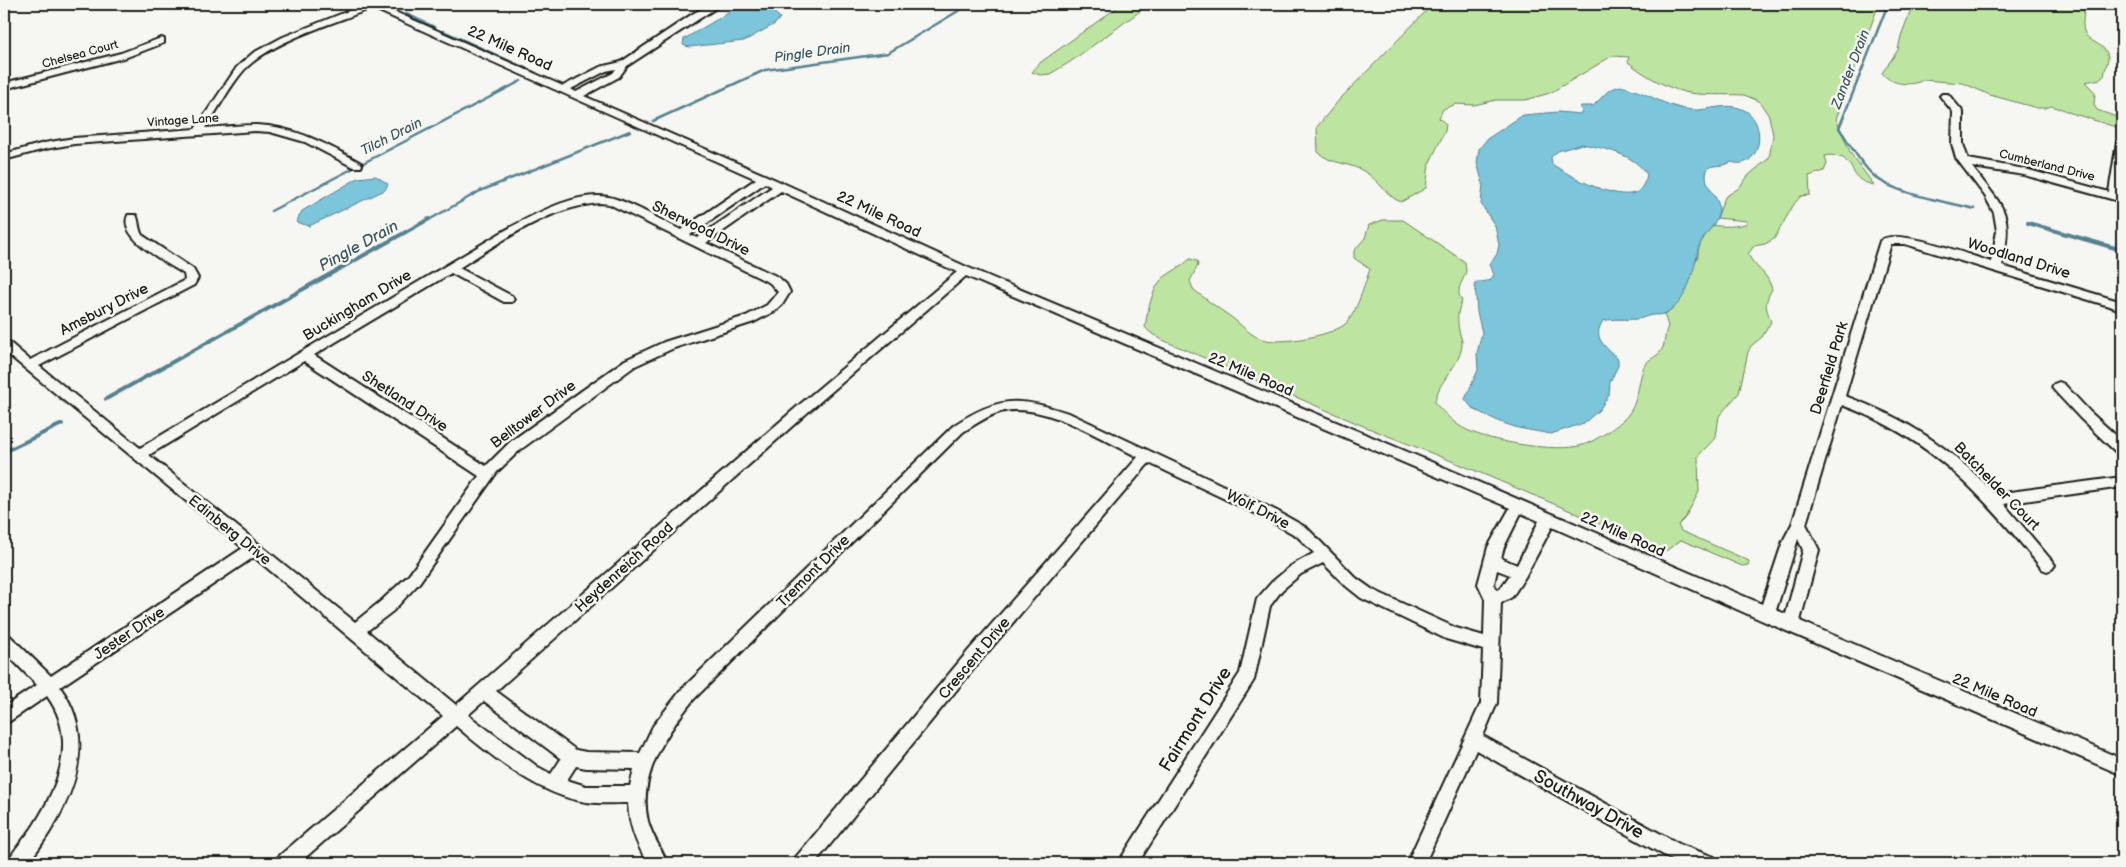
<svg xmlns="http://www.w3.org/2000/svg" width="2126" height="867" font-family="'Balsamiq Sans',sans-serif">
	<rect width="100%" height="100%" fill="#f6f6f2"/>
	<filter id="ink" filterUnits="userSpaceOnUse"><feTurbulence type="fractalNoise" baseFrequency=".02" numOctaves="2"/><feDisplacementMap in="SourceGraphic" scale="10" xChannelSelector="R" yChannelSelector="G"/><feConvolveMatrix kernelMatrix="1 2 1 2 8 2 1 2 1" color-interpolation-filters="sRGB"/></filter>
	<g filter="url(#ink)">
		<!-- green -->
		<g fill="#bde5a1" stroke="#6c805e">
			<path d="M1122,4H1150L1070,62L1050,74L1040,75L1032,72L1041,62Z"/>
			<path d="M1433,4H1879L1836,119L1851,154L1874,185C1850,180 1857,169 1843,158L1831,155L1825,156L1827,164L1824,171L1809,176L1810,195L1801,196L1794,204L1774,239L1765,244L1754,246L1748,254C1755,269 1767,271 1772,289C1763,306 1766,306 1771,322L1762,337L1751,346L1748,352L1739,393L1719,416L1716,437L1698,456L1699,492L1685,518L1678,525L1681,531L1745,559L1749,561L1748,565L1742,566L1681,540L1666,551L1646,547L1592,520L1464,466L1368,428L1186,350C1173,344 1153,338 1145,327C1147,313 1152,288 1163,278C1172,271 1182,267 1190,259L1197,261L1198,265L1190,281L1193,289C1205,299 1218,308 1231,317C1241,324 1249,335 1262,339C1280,345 1329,336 1344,325C1356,316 1365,283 1370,269L1354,258V251L1365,238L1369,225L1383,220H1403L1465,262C1465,265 1466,268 1466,271C1464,281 1454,289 1462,301C1457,311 1457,320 1459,331C1460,335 1462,339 1462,343C1462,365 1436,382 1435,403C1444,413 1455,425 1467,430C1491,442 1557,453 1583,445C1595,441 1619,426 1627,416C1638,404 1638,384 1643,369C1646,359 1655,359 1661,351C1666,343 1664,335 1668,326L1664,314L1671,311L1698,256C1697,244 1706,235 1712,225C1721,227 1739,227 1747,223V221L1717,218L1725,197L1739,188L1749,175L1769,158L1773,135L1769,116L1759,101L1744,95C1727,94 1700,96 1684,92C1665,87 1644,75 1628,62L1629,57L1612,56L1550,93L1525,100H1496L1474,105L1456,104L1443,109L1439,118L1446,124L1445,131L1429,164L1426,188L1401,202C1387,197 1379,180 1365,172C1350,162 1331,165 1318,152L1317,127L1339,100Z"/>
			<path d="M1913,4H2082C2086,16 2081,22 2084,31C2087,43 2106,43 2108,57C2108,63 2105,69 2104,76L2100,79L2085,82L2095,92L2094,105L2097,110L2122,119V129L2071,113L2062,109L2051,106L2046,108H2037L1990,95L1963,83L1923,80C1911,87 1890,84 1882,73L1898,50L1901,36Z"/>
		</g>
		<!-- water -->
		<g fill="#7bc5db" stroke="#55818f" fill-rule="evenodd">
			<path d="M738,7C751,6 772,7 780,18L775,24L744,41L689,47L683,45L684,39Z"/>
			<path d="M1620,86C1646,91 1666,108 1692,110C1708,111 1726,102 1742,109C1769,120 1762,172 1731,162C1723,167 1716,164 1708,168C1700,185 1720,195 1719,210C1718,225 1701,236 1698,250C1694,270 1687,303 1666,313C1660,316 1654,314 1648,316C1644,317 1641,319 1637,319C1625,320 1615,318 1603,321C1591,338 1606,347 1618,359V366L1610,382L1609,395L1599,410L1584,423L1551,434L1518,428L1500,422L1473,409L1465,399L1478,370L1477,353L1482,333L1477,312L1475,283L1491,280L1494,274L1489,265L1497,254L1499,245L1495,226L1481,204L1483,184L1477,163L1479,149L1487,139L1523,115L1558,112L1580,114L1582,111L1579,108L1581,106H1593L1609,90ZM1582,144C1603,148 1635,154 1647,175C1646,180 1642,189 1637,192C1618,202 1569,176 1552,164L1551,157L1558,151Z"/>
			<path d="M376,176L388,184L385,190L309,226L296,222L302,211L358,178Z"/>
		</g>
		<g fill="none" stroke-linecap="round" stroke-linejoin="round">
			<!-- stream-far1 -->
			<g stroke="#55818f" stroke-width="2.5">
				<path d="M1888,4L1839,128C1850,144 1859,162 1873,175C1893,194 1948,202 1975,209"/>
				<path d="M406,14L434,27"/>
				<path d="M443,31L536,73"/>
				<path d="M653,121L765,70L888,53L970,4"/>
				<path d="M271,211L521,81"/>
				<path d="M427,221L480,191L630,131"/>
			</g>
			<!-- stream -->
			<g stroke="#55818f" stroke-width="4">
				<path d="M2028,223L2122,250"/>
				<path d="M106,399L429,219"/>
				<path d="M4,452L62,424"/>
			</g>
			<defs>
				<g id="minor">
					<path d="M366,4H377L563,86L600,67L621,62L694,13L712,4H722L627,66L619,77L584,96L785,184L969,268L1422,458L1762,604L1783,541L1792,524L1880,241C1895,226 1971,256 1991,262L1997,231L1994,213L1985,196L1956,158L1952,144L1953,112L1940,96L1942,94H1948L1963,112V144L1968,159L2025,169L2109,192L2117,142L2122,139V171L2120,195L2122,196V202L2024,175L1972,167C2004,209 2014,210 2002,266L2122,302V310L1905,244H1891L1845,396C1907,419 1949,446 1995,494L2122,477V487L2004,504L2052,561L2055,565L2052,569L2047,571L2042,569C1984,496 1932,438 1842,405L1806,524L1819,550L1800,621L2122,759V775L1761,620L1552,527L1525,577L1512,597L1501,603L1497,703L1483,736L1681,845L1714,857L1716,863H1682L1669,858L1476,750L1425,863H1407L1481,703L1483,650L1446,639L1361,598L1346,586L1323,563L1301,574L1282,590L1270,606L1254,680L1138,863H1118L1240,673L1257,599L1272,582L1291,566L1314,553L1297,536L1265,518L1149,463L981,660L815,863H794L796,857L969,650L1138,457C1101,439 1042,401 1000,412C987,416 974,425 963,432L694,699C667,732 637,776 648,821C652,837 662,849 667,863H648C636,844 629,826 628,803C615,803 600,804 586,802C539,795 491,756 456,726L299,863H276L278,857L443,716L254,557L60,687C103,746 67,813 28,863H8C13,849 26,838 34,825C59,786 78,738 47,696L10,721L4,723V707L37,685L4,651V634L10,636L51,676L243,548L4,351V341L9,342L30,360L185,280L184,274C168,263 117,238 128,215H136C139,219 138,228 142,235L193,269L198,278L194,285L39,366L140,448L504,231C533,215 582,187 616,199C638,206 660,220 681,230L756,179L372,8C335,23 271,41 244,70C229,87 218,110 205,128C222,127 239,125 256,125C294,126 328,145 361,163L362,165L361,167H353L305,142L270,132L255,131L74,144L45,149L4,160V154L44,143L74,138L195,129L237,67L253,53L283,37ZM616,69L613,73L576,92L571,89L606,71ZM765,183L772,187L697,238L690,235ZM781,191L957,272L798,406L456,705L367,631L393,611L419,583L497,472L520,450L635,366L674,348L754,322L775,311L782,305L790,292L786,284L778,277L706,243ZM600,203L609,204L770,283L778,292L767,305L746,316L664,342L625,360L510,442L486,466L314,355L451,273L504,302H512L514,299L512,296L459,268C502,241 548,207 600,203ZM966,276L1510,508L1488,547L1478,584L1485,599L1484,636L1456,628L1373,590L1356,578L1307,528L1275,510L1071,414C1020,397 999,395 953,426L682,689L653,726L640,753L586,752L576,750L496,691L808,412ZM304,361L479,476L409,575L381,601L355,622L149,455ZM1521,513L1539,521L1517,565L1501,558L1504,547ZM1798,539L1803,550L1786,614L1776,610ZM1497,570L1510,575L1500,589L1497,590L1494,584ZM484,701L561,759L551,774L538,767L468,715ZM576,766L586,768L634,769L630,786H586L567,780Z"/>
					<path d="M161,38L164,39V43L127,57L4,89V83L121,53Z"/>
					<path d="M2059,382L2064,384L2090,412L2122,441V454L2117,453L2080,418L2054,390L2052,387L2054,384Z"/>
				</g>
			</defs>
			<!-- minor casing -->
			<use href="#minor" stroke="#1c1c1c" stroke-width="4"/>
			<!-- minor -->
			<use href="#minor" fill="#f6f6f2" fill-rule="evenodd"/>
		</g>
	</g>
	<g text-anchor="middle" stroke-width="5" stroke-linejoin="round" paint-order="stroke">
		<!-- far-street labels -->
		<g font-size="12" fill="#1c1c1c" stroke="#f6f6f2">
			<text transform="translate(80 54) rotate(-15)" y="4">Chelsea Court</text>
			<text transform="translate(183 120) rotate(-4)" y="4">Vintage Lane</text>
			<text transform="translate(2047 165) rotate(14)" y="4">Cumberland Drive</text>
		</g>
		<!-- far-water labels -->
		<g font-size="14" font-style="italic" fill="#3d575f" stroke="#f6f6f2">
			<text transform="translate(812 52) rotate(-8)" y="5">Pingle Drain</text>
			<text transform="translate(1850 69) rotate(-69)" y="5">Zander Drain</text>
			<text transform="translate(391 136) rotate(-27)" y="5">Tilch Drain</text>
		</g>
		<!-- street labels -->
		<g font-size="15" fill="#1c1c1c" stroke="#f6f6f2">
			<text transform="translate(510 48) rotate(24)" y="5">22 Mile Road</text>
			<text transform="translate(879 214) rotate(25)" y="5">22 Mile Road</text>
			<text transform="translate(701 228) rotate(26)" y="5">Sherwood Drive</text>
			<text transform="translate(2019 258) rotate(17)" y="5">Woodland Drive</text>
			<text transform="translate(357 305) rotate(-31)" y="5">Buckingham Drive</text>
			<text transform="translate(104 309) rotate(-27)" y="5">Amsbury Drive</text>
			<text transform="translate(1829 368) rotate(-73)" y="5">Deerfield Park</text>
			<text transform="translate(1251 374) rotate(23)" y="5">22 Mile Road</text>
			<text transform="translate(405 401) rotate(33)" y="5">Shetland Drive</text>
			<text transform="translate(533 414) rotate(-37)" y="5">Belltower Drive</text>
			<text transform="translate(1997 486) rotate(46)" y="5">Batchelder Court</text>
			<text transform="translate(1258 509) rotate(27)" y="5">Wolf Drive</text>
			<text transform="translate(230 530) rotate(39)" y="5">Edinberg Drive</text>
			<text transform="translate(1623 534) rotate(24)" y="5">22 Mile Road</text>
			<text transform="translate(624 567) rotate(-42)" y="5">Heydenreich Road</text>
			<text transform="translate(813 571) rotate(-45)" y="5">Tremont Drive</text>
			<text transform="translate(129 633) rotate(-34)" y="5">Jester Drive</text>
			<text transform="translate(974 658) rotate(-50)" y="5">Crescent Drive</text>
			<text transform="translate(1995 695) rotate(23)" y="5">22 Mile Road</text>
		</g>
		<!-- water labels -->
		<g font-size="16" font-style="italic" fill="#3d575f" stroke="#f6f6f2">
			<text transform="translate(358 245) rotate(-29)" y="6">Pingle Drain</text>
		</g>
		<!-- near-street labels -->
		<g font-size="18" fill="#1c1c1c" stroke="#f6f6f2">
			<text transform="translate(1195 719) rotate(-58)" y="6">Fairmont Drive</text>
			<text transform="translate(1589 804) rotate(29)" y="6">Southway Drive</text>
		</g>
	</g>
	<!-- margin -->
	<rect width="2126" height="867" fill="none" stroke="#f6f6f2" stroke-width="20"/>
	<rect x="10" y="10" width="2106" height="847" fill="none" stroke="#1c1c1c" stroke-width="2" filter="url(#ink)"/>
</svg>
